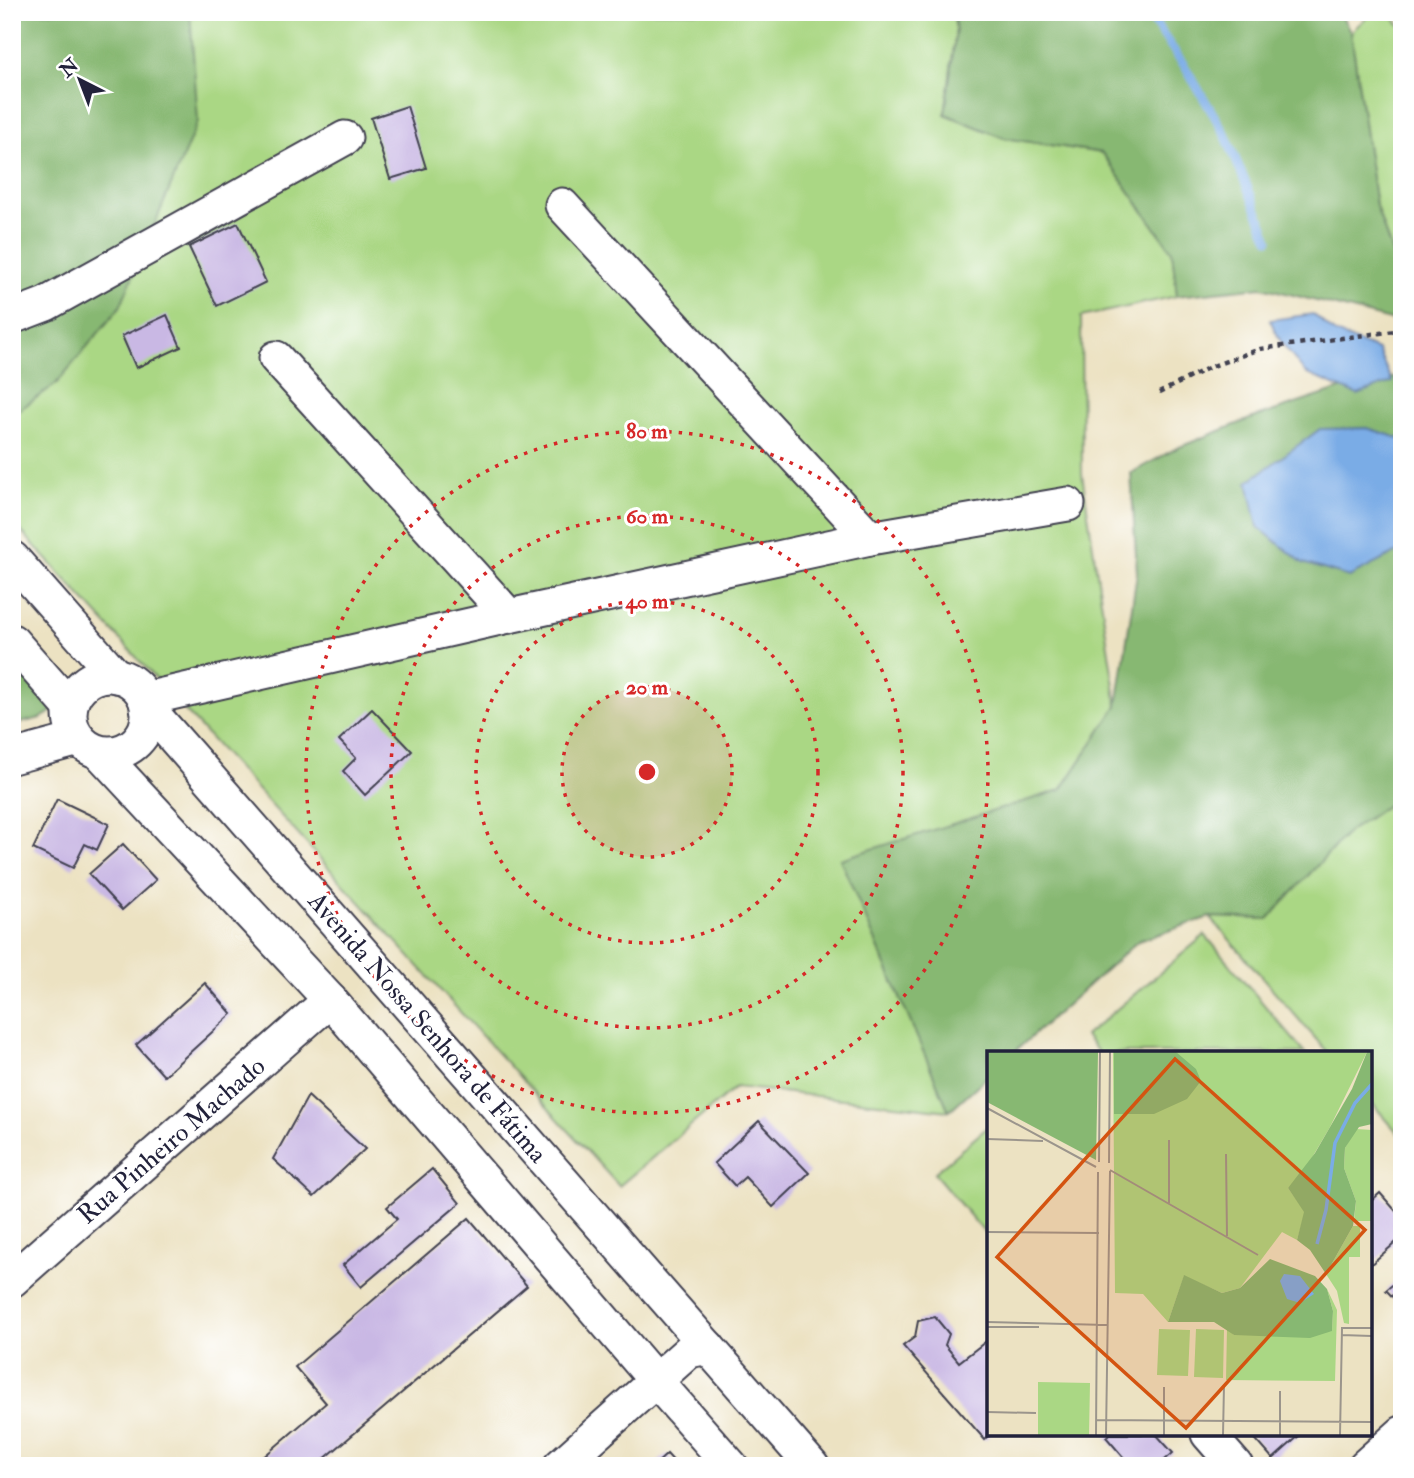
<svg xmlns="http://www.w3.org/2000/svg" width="1414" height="1478" font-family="'IM FELL Double Pica',serif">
	<rect width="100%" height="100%" fill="#fff"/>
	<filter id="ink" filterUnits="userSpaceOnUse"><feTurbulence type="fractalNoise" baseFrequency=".0143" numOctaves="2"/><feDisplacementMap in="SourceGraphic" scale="14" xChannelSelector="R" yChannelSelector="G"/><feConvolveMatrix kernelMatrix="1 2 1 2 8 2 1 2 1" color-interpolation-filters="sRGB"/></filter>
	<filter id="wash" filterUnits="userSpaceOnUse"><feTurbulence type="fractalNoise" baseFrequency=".00686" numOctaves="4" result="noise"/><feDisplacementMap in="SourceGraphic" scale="28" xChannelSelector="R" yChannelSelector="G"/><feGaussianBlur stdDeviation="1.57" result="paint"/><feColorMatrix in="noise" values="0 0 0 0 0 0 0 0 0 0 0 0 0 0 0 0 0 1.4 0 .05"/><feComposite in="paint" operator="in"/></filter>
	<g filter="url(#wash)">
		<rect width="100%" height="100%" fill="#ece2c2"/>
		<!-- green -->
		<g fill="#aad784" stroke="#667c60" stroke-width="2">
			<path d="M12,12H953L956,29L945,114L1004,138L1102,153L1172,251L1177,296L1081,317L1082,474L1117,706L1061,790L841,859L949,1111L736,1087L619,1186L12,521Z"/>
			<path d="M1372,12H1388L1402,27V282L1376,206L1351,32Z"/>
			<path d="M1402,795V1131L1399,1134L1370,1101V1053H1328L1210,917L1268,919L1348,832Z"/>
			<path d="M1205,935L1305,1053H1099L1085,1036Z"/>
			<path d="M989,1126V1238L934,1173Z"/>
		</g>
		<!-- forest -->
		<g fill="#87b872" stroke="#546d56" stroke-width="2">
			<path d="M12,12H190L198,121L120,307L56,384L12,415Z"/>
			<path d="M953,12H1339L1351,32L1376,206L1402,282V323L1262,287L1177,296L1172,251L1102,153L1004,138L945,114L956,30Z"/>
			<path d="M1380,376L1402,379V795L1348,832L1268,919L1210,917L1138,941L1013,1053H989V1075L949,1111L840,859L1061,790L1117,706L1137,573L1131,473L1177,448L1250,419Z"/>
			<path d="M12,657L53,711L41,718L12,725Z"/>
		</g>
		<!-- water -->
		<g fill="#7aace6" stroke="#4e6790" stroke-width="2">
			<path d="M1313,314L1335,333L1378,350L1392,382L1358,395L1305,373L1281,342L1270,320Z"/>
			<path d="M1367,428L1402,439V550L1349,577L1303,563L1258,527L1248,482L1320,429Z"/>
		</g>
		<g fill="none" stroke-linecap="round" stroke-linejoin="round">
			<!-- stream -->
			<path stroke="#7aace6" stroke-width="9" d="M1147,12L1184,65L1225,134L1269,239"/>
		</g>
		<g id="blocks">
			<!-- building -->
			<g fill="#c9b8e4">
				<path d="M407,106L426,168L390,179L371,118Z"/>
				<path d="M238,223L266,282L217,306L189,247Z"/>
				<path d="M167,315L181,347L136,368L122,336Z"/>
				<path d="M372,709L412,751L365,795L343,771L356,758L339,740Z"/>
				<path d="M57,799L109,824L97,850L85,844L73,868L33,849Z"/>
				<path d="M123,844L156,880L122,910L89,874Z"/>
				<path d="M205,983L232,1014L164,1076L136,1045Z"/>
				<path d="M308,1096L365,1149L314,1197L273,1159Z"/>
				<path d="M759,1121L809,1173L773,1207L745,1177L735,1186L714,1163Z"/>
				<path d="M432,1169L460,1203L361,1287L343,1265L397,1219L387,1207Z"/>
				<path d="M1380,1193L1402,1218V1237L1370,1265V1202Z"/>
				<path d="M469,1218L527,1286L316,1466H253L326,1403L295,1367Z"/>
				<path d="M1402,1277V1307L1386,1290Z"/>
				<path d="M935,1317L949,1334L945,1345L959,1362L989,1339V1434H991L985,1440L903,1346L915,1337L918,1321Z"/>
				<path d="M1109,1434H1156L1173,1453L1158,1466H1131L1106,1437Z"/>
				<path d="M1251,1434H1301L1273,1459Z"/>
				<path d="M667,1454L678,1466H654Z"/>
			</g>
		</g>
	</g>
	<g filter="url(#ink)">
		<use href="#blocks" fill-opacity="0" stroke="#403f4f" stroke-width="2"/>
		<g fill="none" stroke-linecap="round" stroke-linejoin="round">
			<defs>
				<g id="minor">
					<path d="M562,205L870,538"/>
					<path d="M12,317L46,304L345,138"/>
					<path d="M276,358L509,616"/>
					<path d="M12,558L116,676"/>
					<path d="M12,641L70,707"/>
					<circle cx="109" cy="714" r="39"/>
					<path d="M145,699L509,616L870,538L1068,504"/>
					<path d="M147,707L812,1466"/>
					<path d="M100,753L330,1000L656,1381L731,1466"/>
					<path d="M12,757L79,739"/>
					<path d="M12,1280L330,1000"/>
					<path d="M1208,1434L1236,1466"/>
					<path d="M560,1466L689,1351L708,1347"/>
					<path d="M1365,1466L1402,1433"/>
				</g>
			</defs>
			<!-- minor casing -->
			<use href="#minor" stroke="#403f4f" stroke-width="37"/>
			<!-- path -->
			<path stroke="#403f4f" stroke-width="4.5" stroke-dasharray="5 5" stroke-linecap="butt" d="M1159,393L1210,367L1260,349L1395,331L1402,333"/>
			<!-- minor -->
			<use href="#minor" stroke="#fff" stroke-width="33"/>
		</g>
	</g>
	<!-- distance rings -->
	<circle cx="647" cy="772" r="85" fill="#d62828" fill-opacity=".12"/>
	<g fill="none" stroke="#d62828" stroke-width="3.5" stroke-dasharray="3.5 7">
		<circle cx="647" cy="772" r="85"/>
		<circle cx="647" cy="772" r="171"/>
		<circle cx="647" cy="772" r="256"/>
		<circle cx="647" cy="772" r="341"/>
	</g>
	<g text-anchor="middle" stroke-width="6" stroke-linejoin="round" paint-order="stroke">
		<!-- street labels -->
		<g font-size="26" fill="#22223b" stroke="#fff">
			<text transform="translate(428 1027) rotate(49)" y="9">Avenida Nossa Senhora de Fátima</text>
			<text transform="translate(171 1140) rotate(-41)" y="9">Rua Pinheiro Machado</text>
		</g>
	</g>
	<!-- overview -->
	<g transform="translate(987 1051)">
		<rect width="385" height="385" fill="#ece2c2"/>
		<path d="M126,1H380L343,76L313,127L301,137L318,161L310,189L295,181L253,237L235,242L197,225L181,271L156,243L128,242ZM369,78L385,79V170H367L369,150L357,117L358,97ZM366,175H373V206H362V273L357,272L350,240L339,223ZM340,238L350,259L348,330L239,329L240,277L247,284L345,280L346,260ZM172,278L203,279L201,325L170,324ZM209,278L237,279L236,327L207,326ZM51,331L103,332L102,384H51Z" fill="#aad784"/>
		<path d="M0,1H111L109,109L0,51ZM127,1H189L209,18L214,30L200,48L167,63H127ZM380,1H385V73L372,76L358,97L357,117L369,150L366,175L339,223L323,199L310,189L317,161L301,137L328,102L365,38ZM283,208L328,225L340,238L346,260L345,280L323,287L247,284L227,271H181L197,224L235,242L253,237Z" fill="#87b872"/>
		<path d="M297,223L313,225L327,243L313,252L300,248L293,230Z" fill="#7aace6"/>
		<path fill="none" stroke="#7aace6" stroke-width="3.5" d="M330,193L339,159L348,92L368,52L385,33"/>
		<path fill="none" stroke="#9b958c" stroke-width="2" d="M0,57L109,116M0,88L56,90M182,89V152M239,103L240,185M112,111L113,1M122,112L123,1M123,119L271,204M0,181L112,182M0,271L120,274M0,276H52M354,284L385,285M0,361L49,362M109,369L385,371M109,384L111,121M119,384L123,120M177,384V336M236,384L237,334M293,384V340M353,384L355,277H385"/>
		<path fill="#d45411" fill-opacity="0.15" stroke="#d45411" stroke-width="3.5" d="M188,8L378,179L199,377L10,206Z"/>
		<rect width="385" height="385" fill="none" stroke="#22223b" stroke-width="3.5"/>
	</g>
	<circle cx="647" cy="772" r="10" fill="#d62828" stroke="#fff" stroke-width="3.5"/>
	<g font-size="21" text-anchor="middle" font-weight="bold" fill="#d62828" stroke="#fff" stroke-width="6" stroke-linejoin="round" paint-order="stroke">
		<text x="647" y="438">80 m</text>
		<text x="647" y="523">60 m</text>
		<text x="647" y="608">40 m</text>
		<text x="647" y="694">20 m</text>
	</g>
	<!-- margin -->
	<rect width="1414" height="1478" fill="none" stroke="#fff" stroke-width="42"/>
	<!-- north arrow -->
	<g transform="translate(80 80) rotate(318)" stroke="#ffffff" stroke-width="5" paint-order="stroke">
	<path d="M0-5L12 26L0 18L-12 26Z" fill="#22223b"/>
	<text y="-10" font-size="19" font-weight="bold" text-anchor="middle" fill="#22223b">N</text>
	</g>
</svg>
